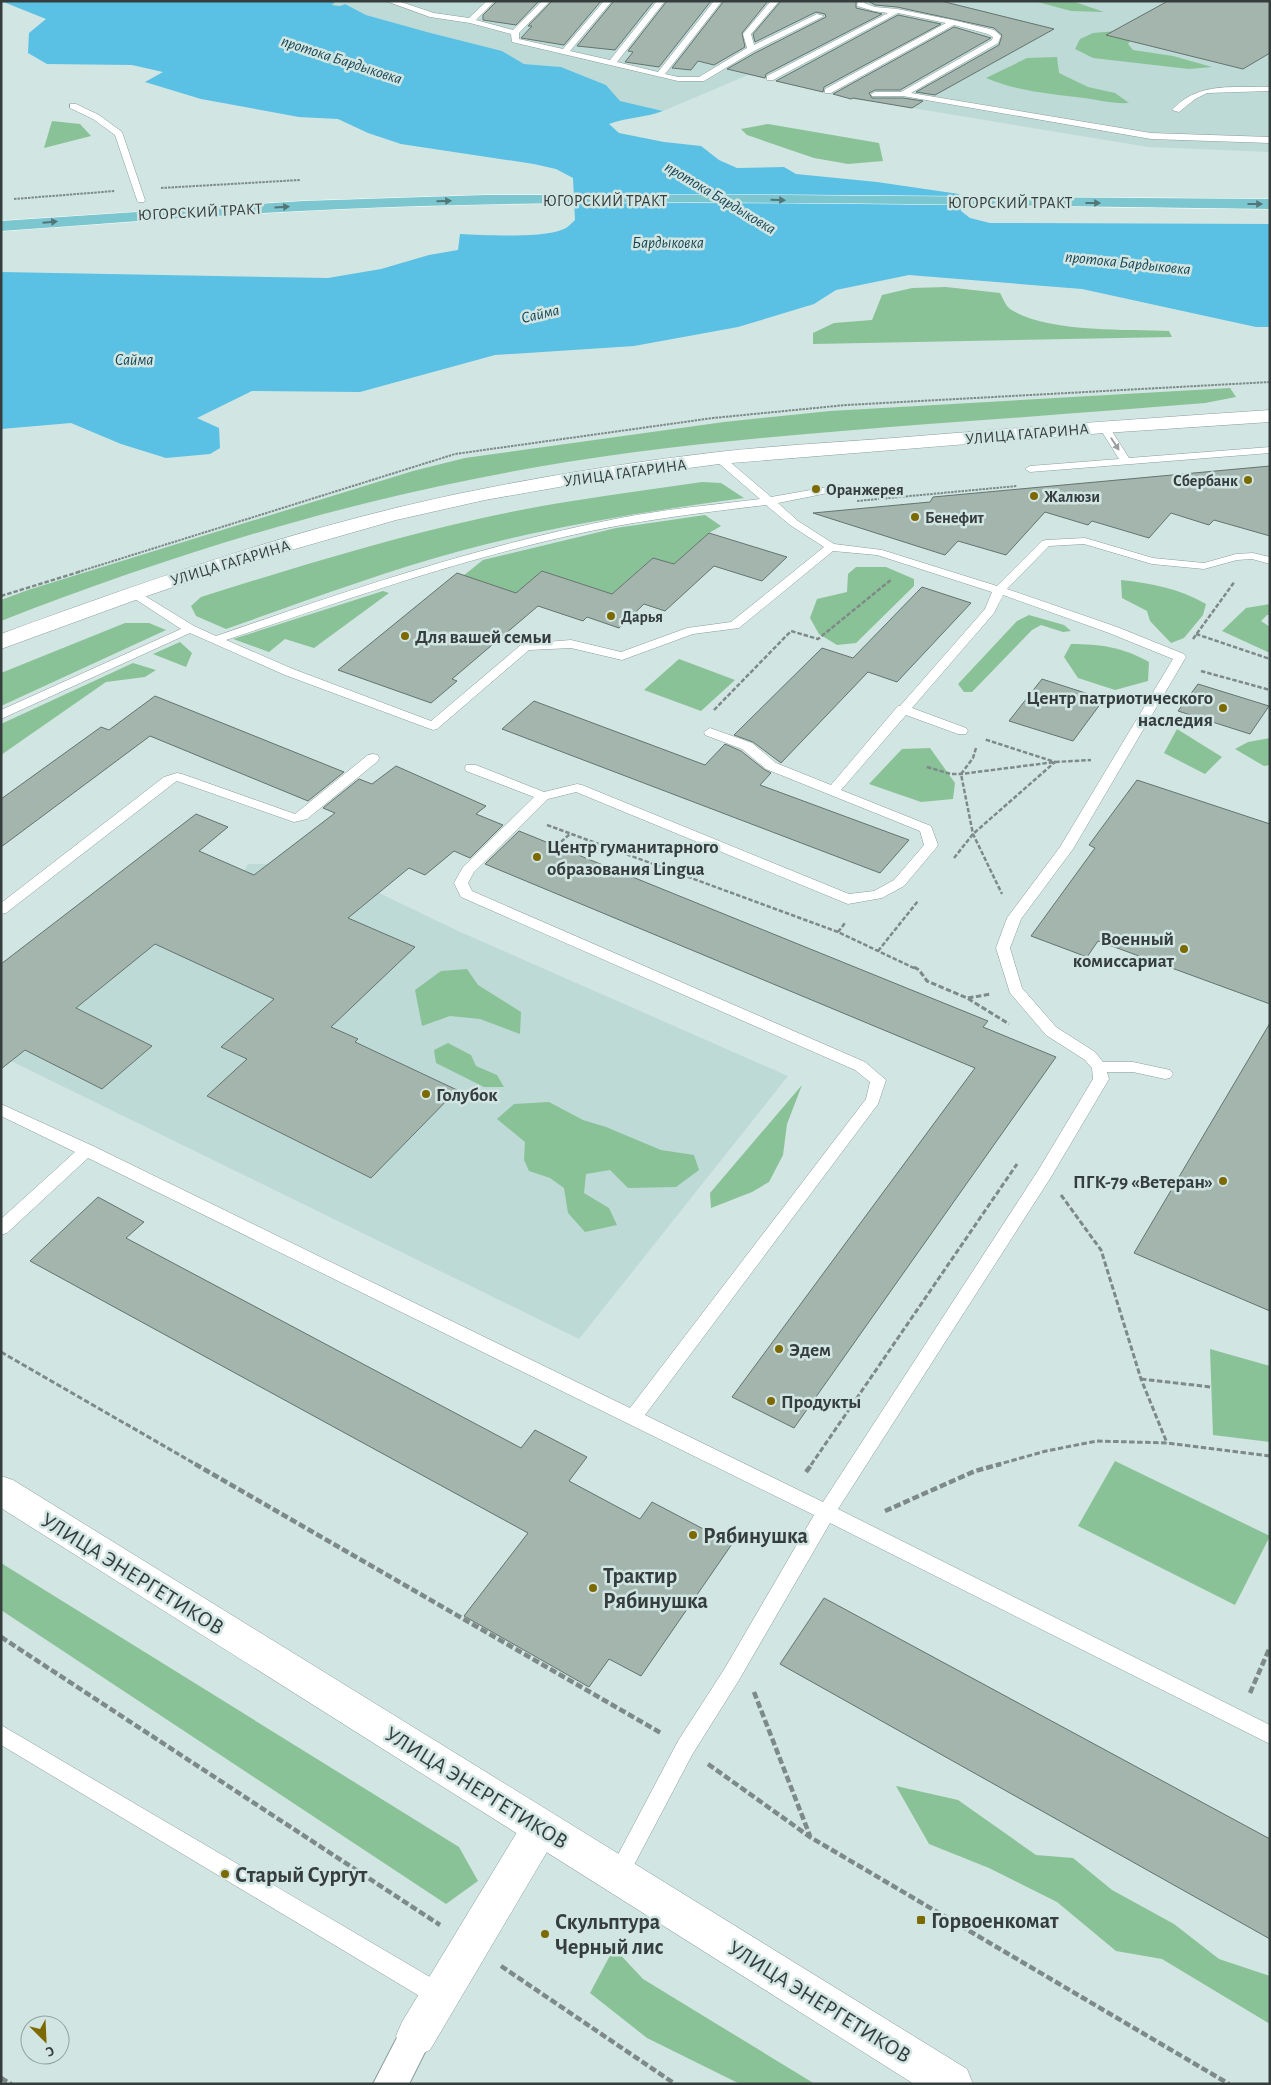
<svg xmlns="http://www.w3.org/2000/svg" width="1271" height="2085" font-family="'Alegreya Sans',sans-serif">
	<rect width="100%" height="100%" fill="#d1e5e2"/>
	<!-- built -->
	<g fill="#bddad7">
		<path d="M336,1H1270V152L1148,147L882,103L851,99L748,75L663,111L620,101L606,85L561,67L524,64L502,51L427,32L366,15L345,4L340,6L331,5Z"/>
		<path d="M248,864L321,865L458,931L788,1076L579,1339L11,1061L244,871Z"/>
	</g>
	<!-- green -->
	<g fill="#8ac297">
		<path d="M1034,1H1072L1104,12L1071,11Z"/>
		<path d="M1117,31L1133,37L1128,44L1133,50L1173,56L1212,67L1189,69L1093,58L1075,49L1080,39L1093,33Z"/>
		<path d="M1057,57L1059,73L1088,87L1115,93L1129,103C1112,104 1100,100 1084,98C1051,94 1016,91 986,78L1027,58Z"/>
		<path d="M52,121L80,124L91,136L44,148Z"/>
		<path d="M768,124L879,143L883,161L848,164L814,158L747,135L741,129Z"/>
		<path d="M946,287L1000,293C1003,298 1005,305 1010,309C1046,333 1126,329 1169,331L1172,337L813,344V333L834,323L872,320L882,295L912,288Z"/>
		<path d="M1230,388L1236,397L1205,403C1112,410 1020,418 928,424C776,436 623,448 474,479C313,511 154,561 1,621V600L28,590L413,471L465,458L724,422L830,411Z"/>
		<path d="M702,482L721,483L744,498C649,511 553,526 460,551C382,572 303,602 226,629L196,616L191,606L201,597C293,568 384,540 478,519C552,502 627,493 702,482Z"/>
		<path d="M705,515L721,526L709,533L674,564L653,558L612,594L542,571L516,593L463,576L483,560L616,528Z"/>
		<path d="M856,567H886L914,579V586L856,643L837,645L819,634L810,618L817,599L847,592L848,574Z"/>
		<path d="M1121,580C1151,583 1180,589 1206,604L1203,615L1184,638L1171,643L1150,621L1147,611L1122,598Z"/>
		<path d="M383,591L389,593L314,648L285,639L269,652L233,639Z"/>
		<path d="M1270,604V615H1267L1261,621L1270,627V653L1222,631L1246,608Z"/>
		<path d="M1029,615L1064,625L1071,631L1063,632L1041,625L1032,630L972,692H964L958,684L1017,621Z"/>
		<path d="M125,623H149L166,630L1,706V673Z"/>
		<path d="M180,642L192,653L186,667L153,654Z"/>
		<path d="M1071,644C1101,644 1122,647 1149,662L1148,681L1115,690L1078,678L1064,657Z"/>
		<path d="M679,659L735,680L701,711L644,690Z"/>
		<path d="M133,663L156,670L145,677L106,682L1,755V724Z"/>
		<path d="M1177,729L1222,757L1205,774L1164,753Z"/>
		<path d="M1270,738V765L1264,766L1235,749L1248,742Z"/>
		<path d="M930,748L955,783L953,799L921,802L869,784L902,749Z"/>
		<path d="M467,969L478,985L521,1012L520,1034L480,1019L450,1016L422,1026L415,990L441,971Z"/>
		<path d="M448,1043L471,1055L476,1066L497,1075L504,1087H484L436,1063L434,1050Z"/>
		<path d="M802,1085L787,1124L783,1155L769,1182L752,1192L711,1208L710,1193Z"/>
		<path d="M549,1102L583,1120L606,1127L661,1150L694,1155L699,1170L676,1187L628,1188L610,1170L586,1174L584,1193L609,1208L617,1225L585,1232L568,1213L564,1188L550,1178L529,1171L524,1160L525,1142L497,1119L514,1104Z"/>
		<path d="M1210,1349L1270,1366V1442L1213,1435Z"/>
		<path d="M1115,1461L1270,1536L1235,1605L1078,1526Z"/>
		<path d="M1,1563L459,1847L478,1881L446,1904L1,1610Z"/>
		<path d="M896,1786L958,1800L1036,1855L1073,1858L1112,1890L1174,1924L1219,1959L1270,1976V2024L1162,1959L1116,1951L1057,1902L989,1868L929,1844Z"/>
		<path d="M614,1948L643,1979L815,2084H740L647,2038L590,1993Z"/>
	</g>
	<!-- water -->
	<path fill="#5ac0e4" d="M1,1H336L332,5L340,6L345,4L366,15L427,32L502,51L524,64L561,67L606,85L620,101L663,111C645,118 627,117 609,124L619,133L664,142L701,146L719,160L737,168L784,167L796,174L877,182L959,194L961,211L970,218L990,223L1270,224V327H1256L1082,289L909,275L836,290L814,304L738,327L634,346L495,355L360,392L252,391L197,418L219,428L220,448L210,454L166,458L121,444L71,423L1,429V272L328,278L381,269L429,255L458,250L460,234C484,235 546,239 566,228C569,226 573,222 575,220L573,178L556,169L534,164L401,144L368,133L338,119L299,117L201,99L145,82L163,72L132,65L47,64L28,53L29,33L46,19Z"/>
	<!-- building -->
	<g fill="#a4b5ae" stroke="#64746e">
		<path d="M497,1H539L516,25L483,20V15Z"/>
		<path d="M552,1H601L564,45L521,38L532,26H528Z"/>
		<path d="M614,1H654L615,50L577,46Z"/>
		<path d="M667,1H711L659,67L625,62L633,52L628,51Z"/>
		<path d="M724,1H768L742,33L745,47L714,65L698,61L691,70L672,68Z"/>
		<path d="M781,1H856V8L882,14L766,74L765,78L727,69L755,53L826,17L825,14L816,12L755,42L753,34Z"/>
		<path d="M868,1H941L1054,29L935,95L916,92L999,45L1002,35L994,28L897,7L875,5Z"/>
		<path d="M1168,1H1270V53L1243,69L1106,35Z"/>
		<path d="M898,15L941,24L824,87L823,92L776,81Z"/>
		<path d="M954,27L991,38L900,90H875L869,93L872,98H903L923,101L912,108L853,98L851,99L833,94Z"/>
		<path d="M1270,466V536L1214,520L1209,525L1171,513L1149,538L1092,521L1088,525L1045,512L1006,555L958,541L945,555L813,513L930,502L933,497Z"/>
		<path d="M709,533L787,557L762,581L714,566L665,611L644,604L619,628L587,617L583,621L538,606L452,679L457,681L431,703L338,670L457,573L516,593L542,571L612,594L653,558L674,564Z"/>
		<path d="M922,587L971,603L897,682L868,672L781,763L753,742L734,735L822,648L853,658Z"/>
		<path d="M1042,679L1104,699L1073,741L1009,721Z"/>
		<path d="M1198,684L1269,706L1250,734L1178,711Z"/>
		<path d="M155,696L344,772L308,801L150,736L1,847V799L101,727L109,730Z"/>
		<path d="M534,701L705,765L725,744L741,751L765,770L771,773L760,785L909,840L880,873L502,729Z"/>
		<path d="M396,766L486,806L476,814L503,825L470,858L454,851L425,875L409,868L348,918L415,947L331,1027L358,1039L355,1042L457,1090L371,1178L207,1096L247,1059L221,1047L274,999L155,944L76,1008L152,1046L102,1089L25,1050L1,1069V964L196,814L228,827L199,851L254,875L335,813L323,808L359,779L372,784Z"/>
		<path d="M1137,780L1270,824V1004L1098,941L1087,957L1031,936L1095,848L1089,845Z"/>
		<path d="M519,831L988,1021L983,1027L1056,1057L794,1428L732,1397L975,1068L485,864Z"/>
		<path d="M1270,1023V1311L1134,1253Z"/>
		<path d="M98,1197L144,1222L126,1238L521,1448L535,1430L587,1457L569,1481L640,1519L652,1502L732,1544L641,1676L609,1659L589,1687L464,1616L528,1533L30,1261Z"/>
		<path d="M824,1598L1270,1839V1939L780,1664Z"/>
	</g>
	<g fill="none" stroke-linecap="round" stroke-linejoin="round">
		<defs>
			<g id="service">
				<path d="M386,1H398L434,13L469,18L487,1H495L476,20L513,30L542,1H550L519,33V39L563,49L604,1H612L570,51L610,60L657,1H665L617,62L658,72L714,1H722L665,74L678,77H699L747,48L743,34L771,1H779L751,34L754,45L817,14L824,16L754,51L704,81H678L512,42L511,34L470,23L430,17Z"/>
				<path d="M858,1H866L864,3L875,7L897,9L953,20L994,30L1001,36L998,43L911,93L1151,133L1270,137V143L1151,139L903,96H872L871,94L875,92H901L992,40L993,37L988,34L954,25L831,93H825V89L946,23L898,13L773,80H767V76L888,13L874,11L857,6Z"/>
				<path d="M1270,87V91L1207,93L1195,99L1179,112L1172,110C1198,81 1234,88 1270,87Z"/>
				<path d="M70,104H76L99,115L122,132L145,200L144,202H138L137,200L115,135L93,119L70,108Z"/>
				<path d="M1104,424L1108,425L1129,458L1270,447V453L1030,472L1025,469L1030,466L1119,459L1099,427Z"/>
				<path d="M719,455L723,456L771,497L839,485L843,486L844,488L843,490L778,503L798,521L834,544L882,550L997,586L1042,541L1046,540L1085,538L1153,558L1204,563L1236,554L1253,553L1270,557V564L1252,559L1237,560L1204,569L1152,564L1084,544L1049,546L1007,589L1117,627L1184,654L1186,657L1073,849L1021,919L1010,948L1022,988L1056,1027L1095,1052L1103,1062H1133L1170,1070L1173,1074L1170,1078L1165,1079L1133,1072H1107L1109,1079L1051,1177L838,1509L1270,1725V1744L830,1523L739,1680L692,1755L625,1882L618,1885L611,1882L607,1875L611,1868L678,1741L725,1668L814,1515L88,1158L7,1233L1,1235V1219L75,1152L1,1116V1104L93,1146L630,1408L866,1099L870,1082L855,1070L461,897L454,883L463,867L534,797L466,771L465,768L466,765H476L544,792L577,784L582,785L849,894L874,891L894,880L924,845L920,831L766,769L742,749L705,735L704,732L710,728L752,743L776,763L831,785L898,706H900L985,609L992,592L877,555L833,551L739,628L693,634L622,660L571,648L529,650L437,729L433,730L285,675L190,633L1,719V710L181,629L129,595L127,593L129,591H137L194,626L216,636C349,590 482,545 620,518C666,509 713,505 760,499L715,460L714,458ZM766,505L790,525L824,547L731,622L687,628L621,652L571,640L522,644L431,721L293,669L226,640C339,602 452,562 568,536C633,521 699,513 766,505ZM1003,595L1109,633L1173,659L1060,847L1007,918L996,948L1010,993L1046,1035L1085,1060L1092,1068L1093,1079L1039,1169L823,1502L645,1415L878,1104L886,1080L865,1062L472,891L468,883L474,872L548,799L576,792L843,902L848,904L882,898L904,886L936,848L938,845L931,826L841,790L906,715L958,734H966L968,731L966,728L912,708L994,613Z"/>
				<path d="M373,754L378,755L379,758L378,761L307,819L294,822L177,781L174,783L6,913L1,914V903L164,777L177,773L182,774L295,814L368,755Z"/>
				<path d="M1,1725L447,1987L450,1995L447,2003L439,2006L431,2003L1,1745Z"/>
			</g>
			<path id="pedestrian" d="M416,2019L428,2024L433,2036L409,2084H373L404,2024Z"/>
			<path id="minor" d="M541,1809L554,1814L560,1827L554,1840L430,2050L416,2056L402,2050L396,2036L402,2022L528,1814Z"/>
			<g id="secondary">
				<path d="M1270,410V422L1104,433L719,464L599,480L485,500L396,520L232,567L141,598L1,649V634C159,576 321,520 487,488C563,473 641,461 718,452C781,445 844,442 906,437C1027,427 1149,418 1270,410Z"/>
				<path d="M1,1476L13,1480L967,2069L973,2084H914L1,1508Z"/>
			</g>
			<path id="primary" d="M485,195H779L1270,199V209C987,206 704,198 421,206C281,210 141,221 1,231V221L303,201Z"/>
		</defs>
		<!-- service casing -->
		<use href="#service" stroke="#8a9d9b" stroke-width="1"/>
		<!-- pedestrian casing -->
		<use href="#pedestrian" stroke="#8a9d9b" stroke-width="2"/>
		<!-- minor casing -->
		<use href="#minor" stroke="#8a9d9b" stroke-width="1"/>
		<!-- secondary casing -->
		<use href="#secondary" stroke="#8a9d9b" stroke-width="1"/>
		<!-- primary casing -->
		<use href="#primary" stroke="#fff" stroke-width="1"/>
		<!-- path-far3 -->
		<g stroke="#7d8a88" stroke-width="2" stroke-dasharray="2.5 1" stroke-linecap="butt">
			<path d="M161,188L300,180"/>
			<path d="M14,199L115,191"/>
			<path d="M857,501L1017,486"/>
			<path d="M78,572L455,454L713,418L846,405L1270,382"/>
		</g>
		<!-- path-far2 -->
		<g stroke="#7d8a88" stroke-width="2.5" stroke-dasharray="4.5 2" stroke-linecap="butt">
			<path d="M1,596L82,571"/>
			<path d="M1196,634L1270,659"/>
			<path d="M1193,639L1235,581"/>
			<path d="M1201,671L1270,690"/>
			<path d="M714,710L791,631L818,639L892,579"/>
			<path d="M976,748L973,758L961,774L973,834L1002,894"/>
			<path d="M927,767L951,774H961L1055,762L1091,760"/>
			<path d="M547,825L838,932L916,969"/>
			<path d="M556,846L570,834"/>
			<path d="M954,858L973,834L1055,762L984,739"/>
			<path d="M838,932L845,923"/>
			<path d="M878,951L918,901"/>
		</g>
		<!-- path-far1 -->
		<g stroke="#7d8a88" stroke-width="3" stroke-dasharray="5.5 2.5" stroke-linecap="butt">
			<path d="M914,967L919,970L927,981L967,998L1009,1024"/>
			<path d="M968,998L991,994"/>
			<path d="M1061,1195L1101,1250L1141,1379L1167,1443"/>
			<path d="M1,1352L197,1465"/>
			<path d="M1141,1379L1211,1387"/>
			<path d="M811,1465L1017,1164"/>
			<path d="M996,1465L1046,1451L1097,1441L1167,1443L1270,1456"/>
		</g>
		<!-- path -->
		<g stroke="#7d8a88" stroke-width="4.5" stroke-dasharray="7 3" stroke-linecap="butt">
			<path d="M195,1464L661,1733"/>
			<path d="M806,1472L812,1464"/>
			<path d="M885,1511L975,1471L1001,1464"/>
			<path d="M1,1637L440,1925"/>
			<path d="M754,1692L810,1836"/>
			<path d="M1250,1693L1270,1647"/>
			<path d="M708,1764L810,1837L1229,2084"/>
			<path d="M501,1966L675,2084"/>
			<path d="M1,2078L11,2084"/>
		</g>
		<!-- service -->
		<use href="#service" fill="#fff" fill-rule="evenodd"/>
		<!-- pedestrian -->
		<use href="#pedestrian" fill="#fff" fill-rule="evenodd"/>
		<!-- minor -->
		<use href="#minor" fill="#fff" fill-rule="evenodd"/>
		<!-- secondary -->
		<use href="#secondary" fill="#fff" fill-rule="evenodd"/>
		<!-- primary -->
		<use href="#primary" fill="#7cc7cf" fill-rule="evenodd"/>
	</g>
	<!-- one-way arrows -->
	<defs><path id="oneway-solid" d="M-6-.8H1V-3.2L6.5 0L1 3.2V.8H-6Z" transform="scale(1.25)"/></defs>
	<g fill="#527577">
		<use href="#oneway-solid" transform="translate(778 200) rotate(1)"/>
		<use href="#oneway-solid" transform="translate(444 201) rotate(-2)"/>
		<use href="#oneway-solid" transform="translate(1093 203)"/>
		<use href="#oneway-solid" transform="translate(1255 204)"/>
		<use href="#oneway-solid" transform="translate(282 207) rotate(-3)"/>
		<use href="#oneway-solid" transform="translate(50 222) rotate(-5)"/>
	</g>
	<use fill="#9a9e9e" href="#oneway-solid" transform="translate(1115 444) rotate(57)"/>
	<!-- markers -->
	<g fill="#7c6900" stroke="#d1e5e2" stroke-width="2">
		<circle cx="1248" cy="480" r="5"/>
		<circle cx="816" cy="489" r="5"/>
		<circle cx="1034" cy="496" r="5"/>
		<circle cx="915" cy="517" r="5"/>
		<circle cx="611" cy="616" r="5"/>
		<circle cx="405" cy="636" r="5"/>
		<circle cx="1223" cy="708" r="5"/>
		<circle cx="537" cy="857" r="5"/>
		<circle cx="1184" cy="949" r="5"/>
		<circle cx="426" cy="1094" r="5"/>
		<circle cx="1223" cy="1181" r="5"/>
		<circle cx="779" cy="1349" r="5"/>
		<circle cx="771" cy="1401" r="5"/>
		<circle cx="693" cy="1535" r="5"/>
		<circle cx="593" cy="1588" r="5"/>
		<circle cx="225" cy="1874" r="5"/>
		<rect x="916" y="1915" width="10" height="10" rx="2.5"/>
		<circle cx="545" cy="1934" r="5"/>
	</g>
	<g text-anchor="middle" stroke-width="5" stroke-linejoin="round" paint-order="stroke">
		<!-- far-water labels -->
		<g font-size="16" font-style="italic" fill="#184554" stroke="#d1e5e2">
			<text transform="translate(342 59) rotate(18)" y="6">протока Бардыковка</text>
			<text transform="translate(721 197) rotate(31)" y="6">протока Бардыковка</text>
			<text x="668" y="248">Бардыковка</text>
			<text transform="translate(1128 262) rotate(6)" y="6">протока Бардыковка</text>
			<text transform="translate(540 313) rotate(-13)" y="6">Сайма</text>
			<text x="134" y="365">Сайма</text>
		</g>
		<!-- far-street labels -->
		<g font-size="16" fill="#363e3d" stroke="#d1e5e2">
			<text x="605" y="206">ЮГОРСКИЙ ТРАКТ</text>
			<text x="1010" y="208">ЮГОРСКИЙ ТРАКТ</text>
			<text transform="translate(200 211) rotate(-3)" y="6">ЮГОРСКИЙ ТРАКТ</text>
			<text transform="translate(1027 433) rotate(-5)" y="6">УЛИЦА ГАГАРИНА</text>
			<text transform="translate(625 472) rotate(-8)" y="6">УЛИЦА ГАГАРИНА</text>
			<text transform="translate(230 562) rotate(-17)" y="6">УЛИЦА ГАГАРИНА</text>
		</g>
		<!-- far-poi labels -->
		<g font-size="16" font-weight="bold" fill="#363e3d" stroke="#d1e5e2" text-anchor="start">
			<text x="1238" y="486" text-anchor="end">Сбербанк</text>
			<text x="826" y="495">Оранжерея</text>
			<text x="1044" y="502">Жалюзи</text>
			<text x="925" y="523">Бенефит</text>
			<text x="621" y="622">Дарья</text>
		</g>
		<!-- poi labels -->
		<g font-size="19" font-weight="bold" fill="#363e3d" stroke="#d1e5e2" text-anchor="start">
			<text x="415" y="643">Для вашей семьи</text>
			<text x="1213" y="704" text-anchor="end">Центр патриотического<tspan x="1213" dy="22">наследия</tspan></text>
			<text x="547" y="853">Центр гуманитарного<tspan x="547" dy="22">образования Lingua</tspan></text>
			<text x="1174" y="945" text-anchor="end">Военный<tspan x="1174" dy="22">комиссариат</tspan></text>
			<text x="436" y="1101">Голубок</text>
			<text x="1213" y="1188" text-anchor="end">ПГК-79 «Ветеран»</text>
			<text x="789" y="1356">Эдем</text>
			<text x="781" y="1408">Продукты</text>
		</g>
		<!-- near-poi labels -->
		<g font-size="22" font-weight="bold" fill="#363e3d" stroke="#d1e5e2" text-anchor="start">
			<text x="703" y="1543">Рябинушка</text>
			<text x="603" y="1583">Трактир<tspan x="603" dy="25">Рябинушка</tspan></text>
			<text x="235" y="1882">Старый Сургут</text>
			<text x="931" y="1928">Горвоенкомат</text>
			<text x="555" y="1929">Скульптура<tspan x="555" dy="25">Черный лис</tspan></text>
		</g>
		<!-- near-street labels -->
		<g font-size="22" fill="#363e3d" stroke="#d1e5e2">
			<text transform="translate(133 1573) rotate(32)" y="8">УЛИЦА ЭНЕРГЕТИКОВ</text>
			<text transform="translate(477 1787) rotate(32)" y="8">УЛИЦА ЭНЕРГЕТИКОВ</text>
			<text transform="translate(820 2001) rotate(32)" y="8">УЛИЦА ЭНЕРГЕТИКОВ</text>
		</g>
	</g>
	<!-- border -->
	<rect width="1271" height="2085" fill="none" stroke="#363e3d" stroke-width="5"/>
	<!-- north arrow -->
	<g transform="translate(45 2040) rotate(156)"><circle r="24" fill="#d1e5e2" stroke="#93a2a0"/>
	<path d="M0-4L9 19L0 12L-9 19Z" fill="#7c6900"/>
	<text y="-8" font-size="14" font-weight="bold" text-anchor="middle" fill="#363e3d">С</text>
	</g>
</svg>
